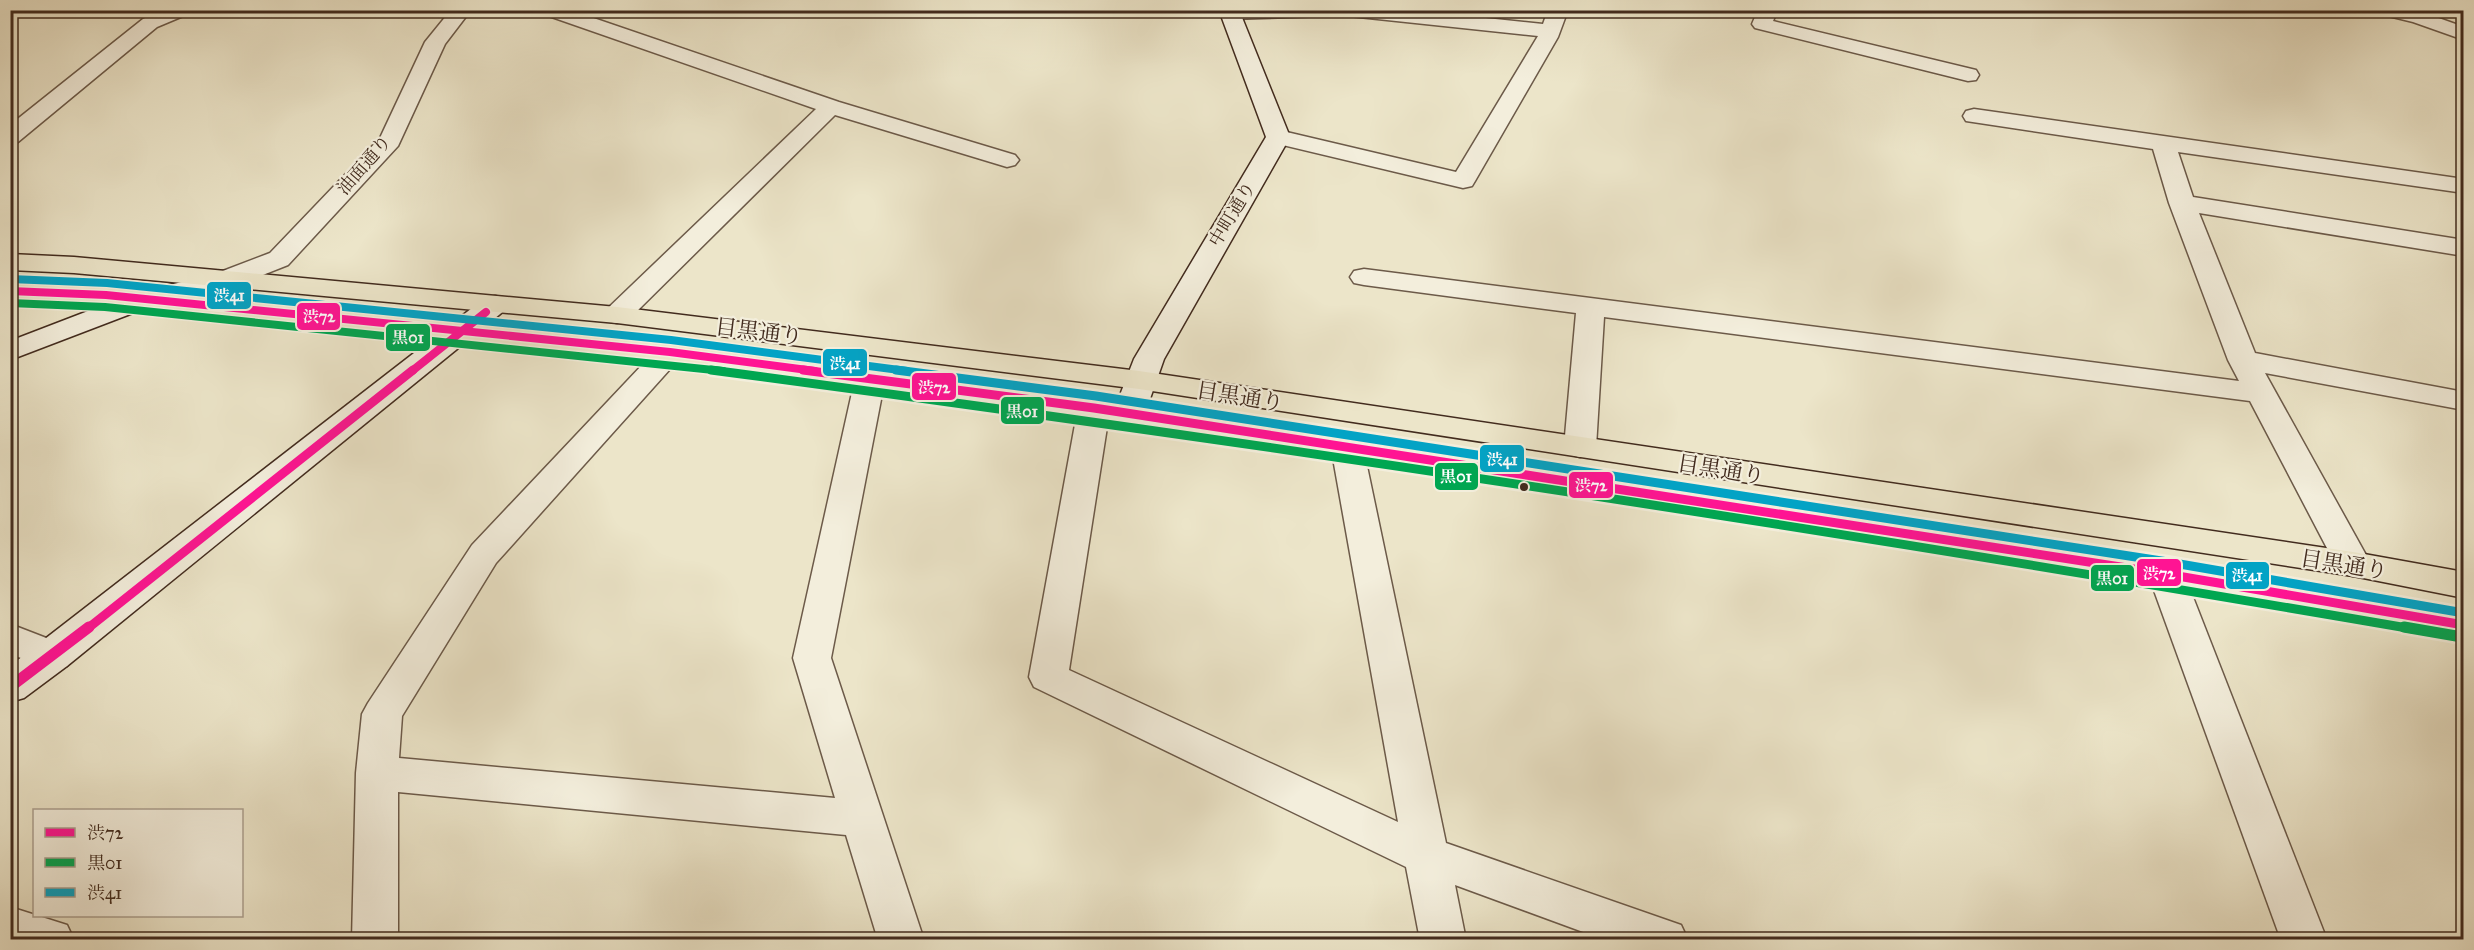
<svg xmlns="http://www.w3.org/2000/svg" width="2474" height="950" font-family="'IM FELL Great Primer','Noto Serif JP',serif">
	<rect width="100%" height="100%" fill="#ece5c9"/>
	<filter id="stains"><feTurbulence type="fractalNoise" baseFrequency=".00333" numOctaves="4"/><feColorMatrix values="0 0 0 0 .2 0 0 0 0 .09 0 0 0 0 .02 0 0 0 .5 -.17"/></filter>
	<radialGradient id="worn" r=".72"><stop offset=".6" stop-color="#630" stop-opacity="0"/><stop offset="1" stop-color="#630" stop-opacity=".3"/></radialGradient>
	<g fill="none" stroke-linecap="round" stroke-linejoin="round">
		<defs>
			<g id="street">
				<path d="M163,10H190L188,14L157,27L18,142L10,144V125L143,19Z"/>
				<path d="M451,10H471L445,44L398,146L288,265L235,286L225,288L215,286L211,280L215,274L270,253L380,138L425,42Z"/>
				<path d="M541,10H570L839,102L1015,155L1019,160L1015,165L1007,167L835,115L627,321L617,323L607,321L603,315L607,309L816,109L543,14Z"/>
				<path d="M1222,10H1334L1325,16L1230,19L1223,17L1220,13Z"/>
				<path d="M1340,10H1410L1543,24L1548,10H1568L1558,37L1475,181L1472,186L1463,188L1270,142L1266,137L1270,132L1278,130L1456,172L1538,36L1349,16Z"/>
				<path d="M1758,10H1778L1773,21L1976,70L1979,75L1976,80L1968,81L1755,28L1752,24Z"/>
				<path d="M2378,10H2416L2464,27V40L2413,22L2380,14Z"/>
				<path d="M1974,109L2464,179V193L2178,152L2193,197L2464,240V256L2199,213L2255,353L2464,392V410L2265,373L2371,564L2366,573L2353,576L2340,573L2250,401L1604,317L1596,447L1591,454L1580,457L1569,454L1564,447L1576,313L1364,285L1354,283L1350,277L1354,271L1364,269L2239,381L2228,360L2169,203L2153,149L1966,121L1963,116L1966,111Z"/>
				<path d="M670,343L680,346L685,352L680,358L496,563L402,716L399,758L835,798L793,658L855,379L859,373L870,370L881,373L885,379L831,658L924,940H878L846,835L398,792V940H352L356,773L362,714L368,703L472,545L660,346Z"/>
				<path d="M1094,399L1105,401L1110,408L1069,670L1398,822L1331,447L1336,440L1347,437L1358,440L1363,447L1446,843L1681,925L1688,940H1605L1455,885L1466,940H1420L1406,867L1034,687L1029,677L1078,408L1083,401Z"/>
				<path d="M2166,561L2179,565L2184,574L2327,940H2281L2148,574L2153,565Z"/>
				<path d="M10,624L67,646L72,656L67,666L53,670L10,654Z"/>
				<path d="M10,907L67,925L74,940H10Z"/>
			</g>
			<g id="secondary">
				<path d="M1219,10H1239L1290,137L1164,359L1145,413L1140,420L1129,422L1118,420L1113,413L1134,359L1266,137Z"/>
				<path d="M225,272L235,274L239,280L235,286L154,305L10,360V341L135,293Z"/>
				<path d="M495,296L505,298L509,304L505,310L67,666L24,698L10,702V666L485,298Z"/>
			</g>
			<g id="primary">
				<path d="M10,254L74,257L617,307L1139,371L2353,552L2464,572V598L2353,576L1139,389L617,323L74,273L10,270Z"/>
				<path d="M10,283L106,287L670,343L1094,399L2370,594L2464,611V639L2166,587L1094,417L670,361L106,303L10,299Z"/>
			</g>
		</defs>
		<!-- street casing -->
		<use href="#street" stroke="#6c5a49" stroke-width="3"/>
		<!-- secondary casing -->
		<use href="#secondary" stroke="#422b1e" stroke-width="3"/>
		<!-- primary casing -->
		<use href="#primary" stroke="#422b1e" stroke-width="3"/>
		<!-- street -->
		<use href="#street" fill="#f3eedc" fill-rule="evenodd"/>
		<!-- secondary -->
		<use href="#secondary" fill="#f3eedc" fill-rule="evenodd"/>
		<!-- primary -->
		<use href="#primary" fill="#ece5c9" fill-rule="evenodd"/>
		<defs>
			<g id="bus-1-far2">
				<path d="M10,291L106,295L670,352L815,371"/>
				<path d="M412,371L486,312"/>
			</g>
			<g id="bus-1-far1">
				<path d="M803,370L1094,408L2166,574L2464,625"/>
				<path d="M87,629L413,370"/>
			</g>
			<path id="bus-1" d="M10,687L89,627"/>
			<path id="bus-2-far2" d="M10,303L105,307L723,371"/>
			<path id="bus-2-far1" d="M711,370C1280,445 1848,532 2413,629"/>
			<path id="bus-2" d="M2404,627L2462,637"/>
			<path id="bus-3-far1" d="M10,279L107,283L671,340L907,371"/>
			<path id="bus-3" d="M896,370L1096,396L2168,562L2464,613"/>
		</defs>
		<!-- bus-1-far2 casing -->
		<use href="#bus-1-far2" stroke="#f3eedc" stroke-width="11"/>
		<!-- bus-1-far1 casing -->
		<use href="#bus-1-far1" stroke="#f3eedc" stroke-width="14"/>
		<!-- bus-1 casing -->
		<use href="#bus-1" stroke="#f3eedc" stroke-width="16"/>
		<!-- bus-2-far2 casing -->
		<use href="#bus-2-far2" stroke="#f3eedc" stroke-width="11"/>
		<!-- bus-2-far1 casing -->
		<use href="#bus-2-far1" stroke="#f3eedc" stroke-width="14"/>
		<!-- bus-2 casing -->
		<use href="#bus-2" stroke="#f3eedc" stroke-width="16"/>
		<!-- bus-3-far1 casing -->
		<use href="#bus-3-far1" stroke="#f3eedc" stroke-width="11"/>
		<!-- bus-3 casing -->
		<use href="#bus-3" stroke="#f3eedc" stroke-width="14"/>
		<!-- bus-1-far2 -->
		<use href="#bus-1-far2" stroke="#ff1493" stroke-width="8"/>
		<!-- bus-1-far1 -->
		<use href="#bus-1-far1" stroke="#ff1493" stroke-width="9"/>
		<!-- bus-1 -->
		<use href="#bus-1" stroke="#ff1493" stroke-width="11"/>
		<!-- bus-2-far2 -->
		<use href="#bus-2-far2" stroke="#00a651" stroke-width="8"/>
		<!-- bus-2-far1 -->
		<use href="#bus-2-far1" stroke="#00a651" stroke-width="9"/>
		<!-- bus-2 -->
		<use href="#bus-2" stroke="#00a651" stroke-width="11"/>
		<!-- bus-3-far1 -->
		<use href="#bus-3-far1" stroke="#03a3c5" stroke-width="8"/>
		<!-- bus-3 -->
		<use href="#bus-3" stroke="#03a3c5" stroke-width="9"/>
	</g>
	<!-- markers -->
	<circle fill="#422b1e" stroke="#f3eedc" stroke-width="2" cx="1524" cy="487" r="5"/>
	<g text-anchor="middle" stroke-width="4.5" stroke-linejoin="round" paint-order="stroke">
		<!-- far-street labels -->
		<g font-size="18" fill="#422b1e" stroke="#f3eedc">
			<text transform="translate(364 165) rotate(-49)" y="6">油面通り</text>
			<text transform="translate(1232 214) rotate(-59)" y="6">中町通り</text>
		</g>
		<!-- street labels -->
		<g font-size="22" fill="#422b1e" stroke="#f3eedc">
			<text transform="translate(759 331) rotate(7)" y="8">目黒通り</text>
			<text transform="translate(1240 396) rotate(9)" y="8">目黒通り</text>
			<text transform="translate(1721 469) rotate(9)" y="8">目黒通り</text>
			<text transform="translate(2344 564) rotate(9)" y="8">目黒通り</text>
		</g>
	</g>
	<g stroke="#f3eedc" stroke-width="2">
		<rect x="206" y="281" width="46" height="29" rx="6" fill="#03a3c5"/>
		<rect x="296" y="302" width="45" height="29" rx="6" fill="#ff1493"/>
		<rect x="385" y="323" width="46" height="29" rx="6" fill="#00a651"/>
		<rect x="822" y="348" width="46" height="29" rx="6" fill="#03a3c5"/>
		<rect x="911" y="372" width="46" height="29" rx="6" fill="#ff1493"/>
		<rect x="1000" y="396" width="45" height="29" rx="6" fill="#00a651"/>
		<rect x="1479" y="444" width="46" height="29" rx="6" fill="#03a3c5"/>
		<rect x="1434" y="462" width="45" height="29" rx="6" fill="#00a651"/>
		<rect x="1568" y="471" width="46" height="28" rx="6" fill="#ff1493"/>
		<rect x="2136" y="558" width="46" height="29" rx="6" fill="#ff1493"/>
		<rect x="2225" y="561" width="45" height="29" rx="6" fill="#03a3c5"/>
		<rect x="2090" y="564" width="45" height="28" rx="6" fill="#00a651"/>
	</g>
	<g font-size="16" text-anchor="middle" font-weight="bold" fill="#fff">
		<text x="229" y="301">渋41</text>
		<text x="319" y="322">渋72</text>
		<text x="408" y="343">黒01</text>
		<text x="845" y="369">渋41</text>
		<text x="934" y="393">渋72</text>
		<text x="1022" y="417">黒01</text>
		<text x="1502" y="465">渋41</text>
		<text x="1456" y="482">黒01</text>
		<text x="1591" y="491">渋72</text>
		<text x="2159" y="579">渋72</text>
		<text x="2247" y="581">渋41</text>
		<text x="2112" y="584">黒01</text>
	</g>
	<!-- margin -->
	<rect width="2474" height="950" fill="none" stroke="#ece5c9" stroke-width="36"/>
	<rect x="12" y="12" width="2450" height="926" fill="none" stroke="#422b1e" stroke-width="3"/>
	<rect x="18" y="18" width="2438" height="914" fill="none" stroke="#422b1e" stroke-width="1.5"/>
	<!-- legend -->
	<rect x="33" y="809" width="210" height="108" fill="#f3eedc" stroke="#aca090" stroke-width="1.5"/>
	<rect x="45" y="828" width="30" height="9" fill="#ff1493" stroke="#aca090" stroke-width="1.5"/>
	<text x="87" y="839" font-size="18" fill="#422b1e">渋72</text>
	<rect x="45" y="858" width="30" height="9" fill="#00a651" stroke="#aca090" stroke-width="1.5"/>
	<text x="87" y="869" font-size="18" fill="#422b1e">黒01</text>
	<rect x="45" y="888" width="30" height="9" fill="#03a3c5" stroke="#aca090" stroke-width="1.5"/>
	<text x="87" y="899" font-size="18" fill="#422b1e">渋41</text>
	<rect width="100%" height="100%" filter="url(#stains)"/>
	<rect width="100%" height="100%" fill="url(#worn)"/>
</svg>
